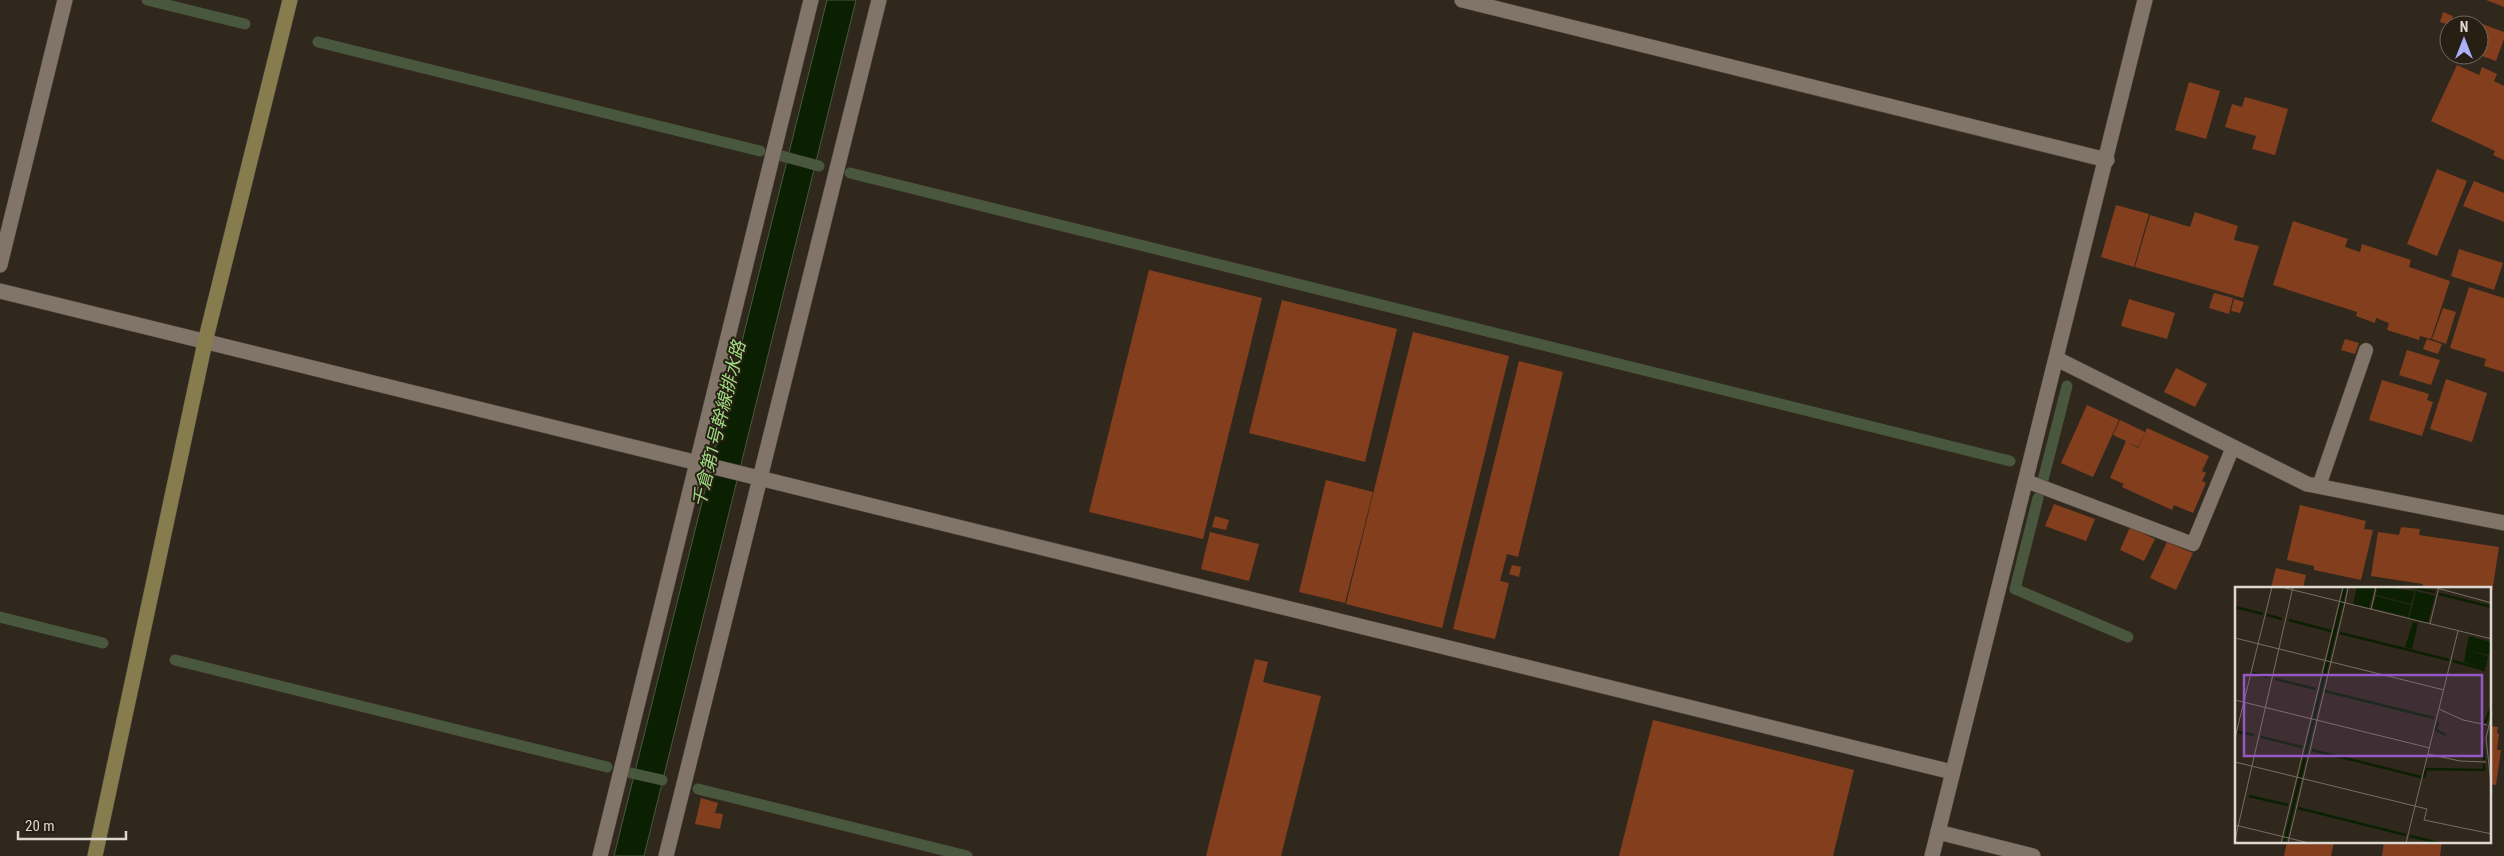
<svg xmlns="http://www.w3.org/2000/svg" width="2504" height="856" font-family="'Roboto Condensed','Noto Sans JP',sans-serif">
	<rect width="100%" height="100%" fill="#31281d"/>
	<!-- water -->
	<path fill="#0a2001" stroke="#4a573f" d="M827,0H856L644,856H614Z"/>
	<g fill="none" stroke-linecap="round" stroke-linejoin="round">
		<!-- stream -->
		<g stroke="#4a573f" stroke-width="11">
			<path d="M147,0L245,24"/>
			<path d="M318,42L760,151"/>
			<path d="M782,156L819,166"/>
			<path d="M850,173L2010,461"/>
			<path d="M2042,484L2067,386"/>
			<path d="M2038,498L2015,589L2128,637"/>
			<path d="M0,617L103,643"/>
			<path d="M175,660L607,767"/>
			<path d="M631,773L662,780"/>
			<path d="M698,789L967,856"/>
		</g>
	</g>
	<!-- building -->
	<g fill="#833e1d">
		<path d="M2486,0H2504V7Z"/>
		<path d="M2443,12L2453,16L2450,25L2440,22Z"/>
		<path d="M2474,21L2504,32V39L2496,61L2479,55V25H2472Z"/>
		<path d="M2457,65L2479,75L2482,67L2497,74L2494,81L2504,86V160L2493,155L2495,151L2431,121Z"/>
		<path d="M2189,82L2220,91L2206,139L2175,130Z"/>
		<path d="M2245,97L2288,109L2275,155L2252,149L2256,136L2225,127L2232,104L2242,107Z"/>
		<path d="M2437,169L2467,181L2437,256L2407,244Z"/>
		<path d="M2474,181L2504,193V222L2463,206Z"/>
		<path d="M2116,205L2149,214L2134,267L2101,257Z"/>
		<path d="M2195,212L2238,226L2234,240L2259,246L2243,298L2135,267L2150,215L2190,227Z"/>
		<path d="M2293,221L2348,239L2345,247L2360,252L2362,244L2411,260L2409,267L2450,281L2431,339L2420,336L2419,340L2387,330L2389,323L2376,318L2375,323L2356,316L2357,312L2273,285Z"/>
		<path d="M2459,249L2503,263L2494,290L2451,276Z"/>
		<path d="M1149,270L1262,298L1203,539L1089,512Z"/>
		<path d="M2469,287L2504,298V372L2484,366L2486,359L2450,348Z"/>
		<path d="M2214,293L2233,298L2229,314L2209,308Z"/>
		<path d="M2129,299L2175,313L2167,339L2121,326Z"/>
		<path d="M2234,299L2244,302L2240,313L2231,311Z"/>
		<path d="M1282,300L1397,329L1365,462L1249,433Z"/>
		<path d="M2443,308L2456,312L2446,344L2432,339Z"/>
		<path d="M1413,332L1509,356L1442,628L1346,604Z"/>
		<path d="M2345,339L2359,343L2355,354L2341,350Z"/>
		<path d="M2427,339L2442,344L2438,354L2423,349Z"/>
		<path d="M2407,350L2440,360L2431,385L2399,375Z"/>
		<path d="M1519,361L1563,372L1518,557L1507,554L1500,581L1509,583L1495,639L1453,629Z"/>
		<path d="M2176,368L2207,384L2195,407L2164,392Z"/>
		<path d="M2446,379L2487,393L2472,442L2430,429Z"/>
		<path d="M2382,380L2429,394L2427,400L2433,402L2422,436L2369,420Z"/>
		<path d="M2087,405L2119,420L2093,477L2061,463Z"/>
		<path d="M2120,420L2145,432L2138,447L2129,443L2138,448L2147,428L2209,456L2202,471L2206,473L2202,481L2206,483L2193,513L2174,505L2172,510L2122,487L2124,484L2110,478L2126,441L2113,435Z"/>
		<path d="M1326,480L1373,492L1345,603L1299,592Z"/>
		<path d="M2054,504L2095,519L2086,541L2045,526Z"/>
		<path d="M2300,505L2366,521L2364,529L2373,530L2361,580L2314,570V566L2287,560Z"/>
		<path d="M1215,516L1229,520L1226,530L1212,527Z"/>
		<path d="M2130,527L2155,539L2144,561L2120,550Z"/>
		<path d="M2401,527L2420,529L2419,535L2499,547L2491,599L2490,588H2422L2423,584L2371,576L2378,532L2399,535Z"/>
		<path d="M1210,532L1259,544L1249,581L1201,569Z"/>
		<path d="M2167,542L2193,553L2176,590L2150,578Z"/>
		<path d="M1512,565L1521,567L1519,577L1509,574Z"/>
		<path d="M2276,568L2306,575L2303,588H2271Z"/>
		<path d="M1255,659L1268,662L1263,682L1321,696L1281,856H1206Z"/>
		<path d="M1653,720L1854,770L1833,856H1619Z"/>
		<path d="M2490,726L2498,727L2497,733L2499,734L2497,750H2501L2496,785L2490,784Z"/>
		<path d="M701,798L718,803L715,813L723,814L720,829L695,824Z"/>
		<path d="M2287,842H2334L2331,856H2284Z"/>
		<path d="M2384,842H2442L2440,856H2382Z"/>
	</g>
	<g fill="none" stroke-linecap="round" stroke-linejoin="round">
		<defs>
			<g id="lane">
				<path d="M2026,481L2193,544L2233,447"/>
				<path d="M2319,486L2366,350"/>
			</g>
			<g id="street">
				<path d="M1462,0L2107,160"/>
				<path d="M0,265L65,0"/>
				<path d="M0,291L1952,772"/>
				<path d="M2057,359L2307,484L2504,523"/>
				<path d="M1938,832L2033,856"/>
				<path d="M600,856L811,0"/>
				<path d="M666,856L879,0"/>
				<path d="M1932,856L2145,0"/>
			</g>
			<path id="secondary" d="M95,856L205,342L290,0"/>
		</defs>
		<!-- lane casing -->
		<use href="#lane" stroke="#4c453c" stroke-width="15"/>
		<!-- street casing -->
		<use href="#street" stroke="#4c453c" stroke-width="16"/>
		<!-- secondary casing -->
		<use href="#secondary" stroke="#4c453c" stroke-width="16"/>
		<!-- lane -->
		<use href="#lane" stroke="#807568" stroke-width="14"/>
		<!-- street -->
		<use href="#street" stroke="#807568" stroke-width="15"/>
		<!-- secondary -->
		<use href="#secondary" stroke="#867c4d" stroke-width="15"/>
	</g>
	<g text-anchor="middle" stroke-width="4" stroke-linejoin="round" paint-order="stroke">
		<!-- water labels -->
		<g font-size="18" font-style="italic" fill="#9fdd83" stroke="#271f13">
			<text transform="translate(719 424) rotate(-76)" y="6">千倉第1号幹線排水路</text>
		</g>
	</g>
	<!-- overview -->
	<g transform="translate(2235 587)">
		<rect width="256" height="256" fill="#31281d"/>
		<path d="M109,0H112L51,256H48ZM122,0H140L134,21L118,17ZM147,0L180,4L176,17L141,8L142,1ZM181,4L200,9L193,36L174,31ZM141,9L176,18L173,30L137,21ZM178,35L183,36L177,62L170,60ZM234,49L256,55L255,64L249,63L255,64L254,68L231,63ZM231,63L253,69L252,75L246,73L252,76L250,82L229,75Z" fill="#0a2001"/>
		<path fill="none" stroke="#0a2001" stroke-width="2.5" d="M175,0L200,5M204,7L257,20M0,20L28,27M32,28L47,32M54,33L96,44M105,46L214,73M218,74L250,83M18,86L33,90M40,92L81,102M90,104L199,131M203,135L201,143L211,148M250,136L257,118M3,145L19,148M26,150L67,160M248,158L249,173M77,163L186,190M189,191L191,182L249,183V177M14,209L53,218M63,221L171,248M175,249L204,256"/>
		<path fill="none" stroke="#766e65" stroke-width="1" d="M46,0L257,52M198,0L257,16M110,16L113,0M136,23L141,0M195,37L204,0M0,51L209,103M0,113L195,161M204,122L228,133L252,138M257,126L251,151L257,206M0,151L37,0M193,167L225,174L251,175M0,175L192,222L189,233L257,247M0,238L74,256M0,253L58,0M46,256L108,0M53,256L110,16M171,256L223,44"/>
		<path fill="#9457c4" fill-opacity="0.15" stroke="#9457c4" stroke-width="2.5" d="M9,88H247V169H9Z"/>
		<rect width="256" height="256" fill="none" stroke="#ded8d1" stroke-width="2.5"/>
	</g>
	<!-- north arrow -->
	<g transform="translate(2464 40)"><circle r="24" fill="#271f13" stroke="#70695f"/>
	<path d="M0-4L9 19L0 12L-9 19Z" fill="#aab0fb"/>
	<text y="-8" font-size="14" font-weight="bold" text-anchor="middle" fill="#ded8d1">N</text>
	</g>
	<!-- scale -->
	<path d="M18 831v8h108v-8" fill="none" stroke="#ded8d1" stroke-width="2.5"/>
	<text x="25" y="831" font-size="15" fill="#ded8d1" stroke="#271f13" stroke-width="4" paint-order="stroke">20 m</text>
</svg>
